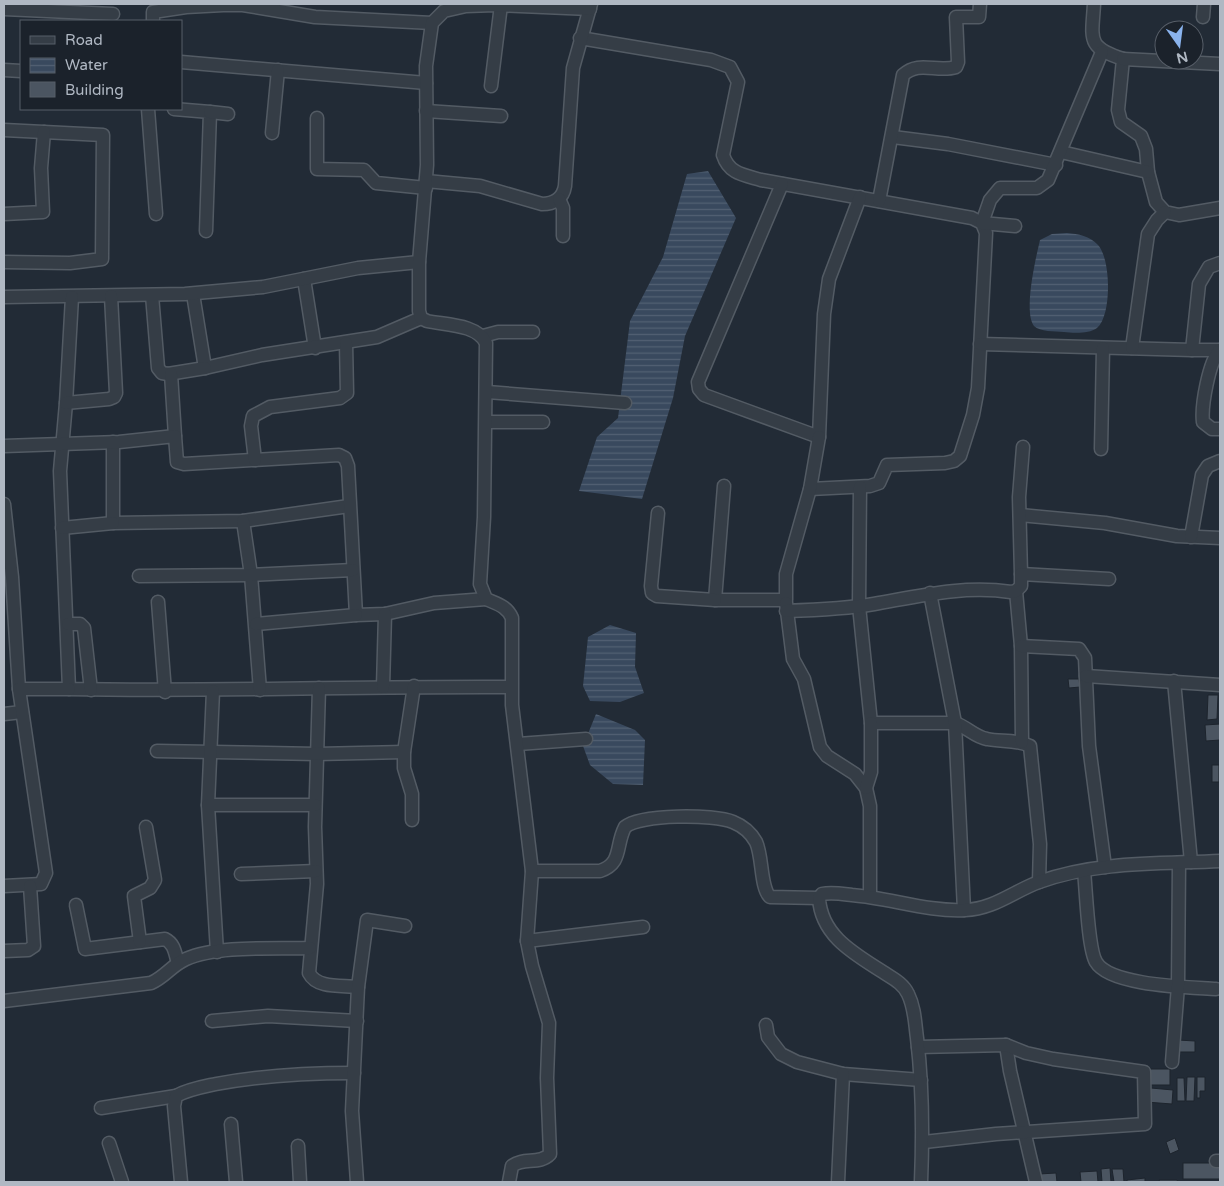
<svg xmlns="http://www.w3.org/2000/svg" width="1224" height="1186" font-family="'Varela Round',sans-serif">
	<defs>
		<pattern id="water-rules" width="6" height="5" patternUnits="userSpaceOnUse" patternTransform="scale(1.25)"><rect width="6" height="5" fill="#39495e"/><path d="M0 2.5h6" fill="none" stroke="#536173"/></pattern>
	</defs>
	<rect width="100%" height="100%" fill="#222b36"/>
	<!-- water -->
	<g fill="url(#water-rules)">
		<path d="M708,171L736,218L685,336L673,398L642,499L579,491L597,437L618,418L630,321L663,257L687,174Z"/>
		<path d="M1067,233C1078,234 1090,236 1098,245C1111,259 1112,315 1097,328C1089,334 1073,333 1064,332C1055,331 1040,332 1034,326C1023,312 1036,257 1040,240L1052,234Z"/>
		<path d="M610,625L636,633L635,667L644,693L620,702L590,701L583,686L588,637Z"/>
		<path d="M596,714L635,730L645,740L643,785L613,784L590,765L583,746Z"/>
	</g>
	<!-- building -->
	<g fill="#4b5561" stroke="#1d242d">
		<path d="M1068,679H1079L1080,687L1069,688Z"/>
		<path d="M1208,695H1218L1217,719L1207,720Z"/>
		<path d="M1220,724V740L1206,741L1205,725Z"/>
		<rect x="1212" y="765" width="7" height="17"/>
		<path d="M1178,1040L1195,1041V1052H1177Z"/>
		<rect x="1148" y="1069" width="22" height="16"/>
		<path d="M1187,1077H1195L1194,1101H1186Z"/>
		<path d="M1197,1077H1205V1091H1200V1098H1197Z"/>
		<path d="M1177,1078H1184L1185,1101H1177Z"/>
		<path d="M1151,1088L1173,1090L1172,1104L1146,1102Z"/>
		<path d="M1175,1138L1179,1150L1170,1154L1166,1142Z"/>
		<rect x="1183" y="1163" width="37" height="16"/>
		<path d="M1110,1168L1111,1182H1102L1101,1169Z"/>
		<path d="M1112,1169H1123L1124,1182H1114Z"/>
		<path d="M1097,1171L1098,1182H1081L1080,1172Z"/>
		<path d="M1056,1173L1057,1182H1039V1174Z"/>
		<path d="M1145,1178V1182H1127V1180Z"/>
		<path d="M1159,1180H1177L1178,1182H1160Z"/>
	</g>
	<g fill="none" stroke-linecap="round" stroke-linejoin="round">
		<defs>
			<g id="minor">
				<path d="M1094,4C1092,39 1086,47 1123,59L1118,110L1121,122L1141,136L1146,149L1148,172L1156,202L1165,212L1179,215L1220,208"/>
				<path d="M4,9L113,14"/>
				<path d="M1203,17L1204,4"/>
				<path d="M153,21V12L186,7L223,5H243L315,17L432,23"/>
				<path d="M580,38L711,60L730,67L738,82L723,155C729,174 744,175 761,180L972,218L982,223L986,233L978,388L973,415L960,456L954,461L945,463L887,465L879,483L870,486L810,489"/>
				<path d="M1123,59L1220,64"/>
				<path d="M181,62L426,83"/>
				<path d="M4,70L21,71"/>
				<path d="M491,86L501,5"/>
				<path d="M148,109L156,214"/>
				<path d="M174,109L210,112L206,231"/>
				<path d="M426,111L501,116"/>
				<path d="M210,112L228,114"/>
				<path d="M317,118V169L364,170L376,183L426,188"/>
				<path d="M4,130L103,135L102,259L70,263L4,262"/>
				<path d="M272,133L278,70"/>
				<path d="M893,137L948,144L1056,165"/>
				<path d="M1061,152L1148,172"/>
				<path d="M426,181L480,186L542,204C554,204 563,199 565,186L573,68L591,4"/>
				<path d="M782,184L698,382L699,389L704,395L819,437L824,314L829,279L860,197"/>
				<path d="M559,199L563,208V236"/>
				<path d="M879,201L903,75C919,60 937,73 956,67L958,62L956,17H979L980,4"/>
				<path d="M4,214L43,212L41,168L44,132"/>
				<path d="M1015,226L982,223L990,200L1000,188H1037L1048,180L1102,52"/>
				<path d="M304,279L315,348"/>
				<path d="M193,294L205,368L262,355L377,337L421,318"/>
				<path d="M152,295L158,368L162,373L168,374L205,368"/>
				<path d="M4,297L185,294L263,287L358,268L419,262"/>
				<path d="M72,297L66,403L60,471L69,689C216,692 364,686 511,687"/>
				<path d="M483,336L498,332H533"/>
				<path d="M980,344L1192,350"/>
				<path d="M1132,348L1148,234L1157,220L1165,212"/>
				<path d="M1219,350H1192L1199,284L1209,267L1220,263"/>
				<path d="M1220,350C1209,361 1201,406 1203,422L1212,429H1220"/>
				<path d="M171,374L175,436"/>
				<path d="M487,392L625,403"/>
				<path d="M66,403L109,399L114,397L116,393L111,296"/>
				<path d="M486,422H543"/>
				<path d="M113,442V523L243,521L349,506"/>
				<path d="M4,446L119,442L175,436L177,462L184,464L339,455L345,458L348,466L356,615L385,614L434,603L486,599"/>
				<path d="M1101,449L1103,348"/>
				<path d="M255,460L251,426L253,416L270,407L340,398L347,393L346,343"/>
				<path d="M724,486L715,600H786V574L810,489L819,437"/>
				<path d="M860,487L859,606L871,723H955C967,727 975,737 987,739C1001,742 1016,739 1030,746L1040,844L1039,882"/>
				<path d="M4,504L12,577L19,689"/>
				<path d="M658,513L651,586L652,593L657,596L715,600"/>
				<path d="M1020,515L1105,523L1177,536L1220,538"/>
				<path d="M243,521L251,575L260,690"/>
				<path d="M62,528L113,523"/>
				<path d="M1191,537L1202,475L1208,466L1220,461"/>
				<path d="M1021,574L1019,497L1023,447"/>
				<path d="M139,576L251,575L353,570"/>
				<path d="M1016,591L1021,646L1022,742"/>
				<path d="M930,593L955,723L964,910"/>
				<path d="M158,602L165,692"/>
				<path d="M786,603L793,659L804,679L820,747L827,756L855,774L866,788L870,806V896"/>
				<path d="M786,611C816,610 845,609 874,604C920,596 964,585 1011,592L1016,591L1021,586V574L1109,579"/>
				<path d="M68,624H80L84,628L91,690"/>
				<path d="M256,624L356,615"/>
				<path d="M1021,646L1079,649L1085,658L1089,746L1105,867"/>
				<path d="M1086,676L1220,685"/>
				<path d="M1174,681L1191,862"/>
				<path d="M383,687L385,614"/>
				<path d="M319,688L315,827L317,884L309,973C317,989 342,985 358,987"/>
				<path d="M4,714L22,712"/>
				<path d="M518,744L586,739"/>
				<path d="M157,751L317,754L404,752"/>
				<path d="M866,788L871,772V723"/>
				<path d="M208,805L213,691"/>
				<path d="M412,820V794L404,768V752L414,686"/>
				<path d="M532,871H600C623,863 615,846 625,827C640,814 714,814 733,822C743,826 751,833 756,842C763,857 760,887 770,897L819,898"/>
				<path d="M1084,871C1086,889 1088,949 1096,962C1110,986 1189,987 1216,989"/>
				<path d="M241,874L316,871"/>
				<path d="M4,886L41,884L46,873L19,689H69"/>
				<path d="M76,905L85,949L165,939C175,944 175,954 178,963"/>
				<path d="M527,941L643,927"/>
				<path d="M140,942L134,896L150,888L155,880L146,827"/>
				<path d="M4,951L28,950L34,946L30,886"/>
				<path d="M217,952L208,805H315"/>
				<path d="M4,1001L151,983C165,977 172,965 186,959C217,945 275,949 310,948"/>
				<path d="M212,1021L268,1016L357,1021"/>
				<path d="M766,1025L768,1037L781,1054L797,1062L843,1074L921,1080"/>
				<path d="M1006,1045L1010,1071L1036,1182"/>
				<path d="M918,1047L1006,1045L1026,1053L1053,1059L1144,1072L1145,1124L996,1134L924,1142"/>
				<path d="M1172,1062L1178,986L1179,863"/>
				<path d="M101,1108L176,1096"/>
				<path d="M231,1124L236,1182"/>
				<path d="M109,1143L122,1182"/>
				<path d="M298,1146L300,1182"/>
				<path d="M1216,1161H1220"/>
				<path d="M181,1182L174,1106L176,1096C189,1089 202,1087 216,1084C263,1075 307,1073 354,1073"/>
				<path d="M357,1182L352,1111L358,987L367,920L405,926"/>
				<path d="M509,1182L512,1166C523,1157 540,1165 550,1154L547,1078L549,1023L532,966L527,941L532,871L512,705V618C507,606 497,604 486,599L480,584L484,517L486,343C477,324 445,325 427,321L421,318L419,311V262L427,165L426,66L432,23L444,11L466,6L495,5L590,9"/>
				<path d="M838,1182L843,1074"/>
				<path d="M921,1182C923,1133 923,1088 917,1038C915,1024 915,1008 908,994C903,983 892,978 883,972C855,954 821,936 819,898L822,894C832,892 843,894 852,895C890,898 928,912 965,910C994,909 1014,891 1039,882C1097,861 1160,864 1220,861"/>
			</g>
		</defs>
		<!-- minor casing -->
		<use href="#minor" stroke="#535b64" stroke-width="15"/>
		<!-- minor -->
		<use href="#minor" stroke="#353d46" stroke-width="12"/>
	</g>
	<!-- border -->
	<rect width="1224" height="1186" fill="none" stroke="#b0b8c3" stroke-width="10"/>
	<!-- legend -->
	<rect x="20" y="20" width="162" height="90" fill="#1b222b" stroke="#575e68"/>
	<rect x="30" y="36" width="25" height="8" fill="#353d46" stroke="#575e68"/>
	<text x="65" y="45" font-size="15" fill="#b0b8c3">Road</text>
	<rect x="30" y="58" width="25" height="15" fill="url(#water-rules)" stroke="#575e68"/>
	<text x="65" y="70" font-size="15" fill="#b0b8c3">Water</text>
	<rect x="30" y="82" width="25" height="15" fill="#4b5561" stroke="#575e68"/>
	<text x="65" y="95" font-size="15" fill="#b0b8c3">Building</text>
	<!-- north arrow -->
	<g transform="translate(1179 45) rotate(166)"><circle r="24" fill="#1b222b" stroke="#575e68"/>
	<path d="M0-4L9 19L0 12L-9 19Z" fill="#8ab3ed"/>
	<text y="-8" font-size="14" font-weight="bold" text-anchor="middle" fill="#b0b8c3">N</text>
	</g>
</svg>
